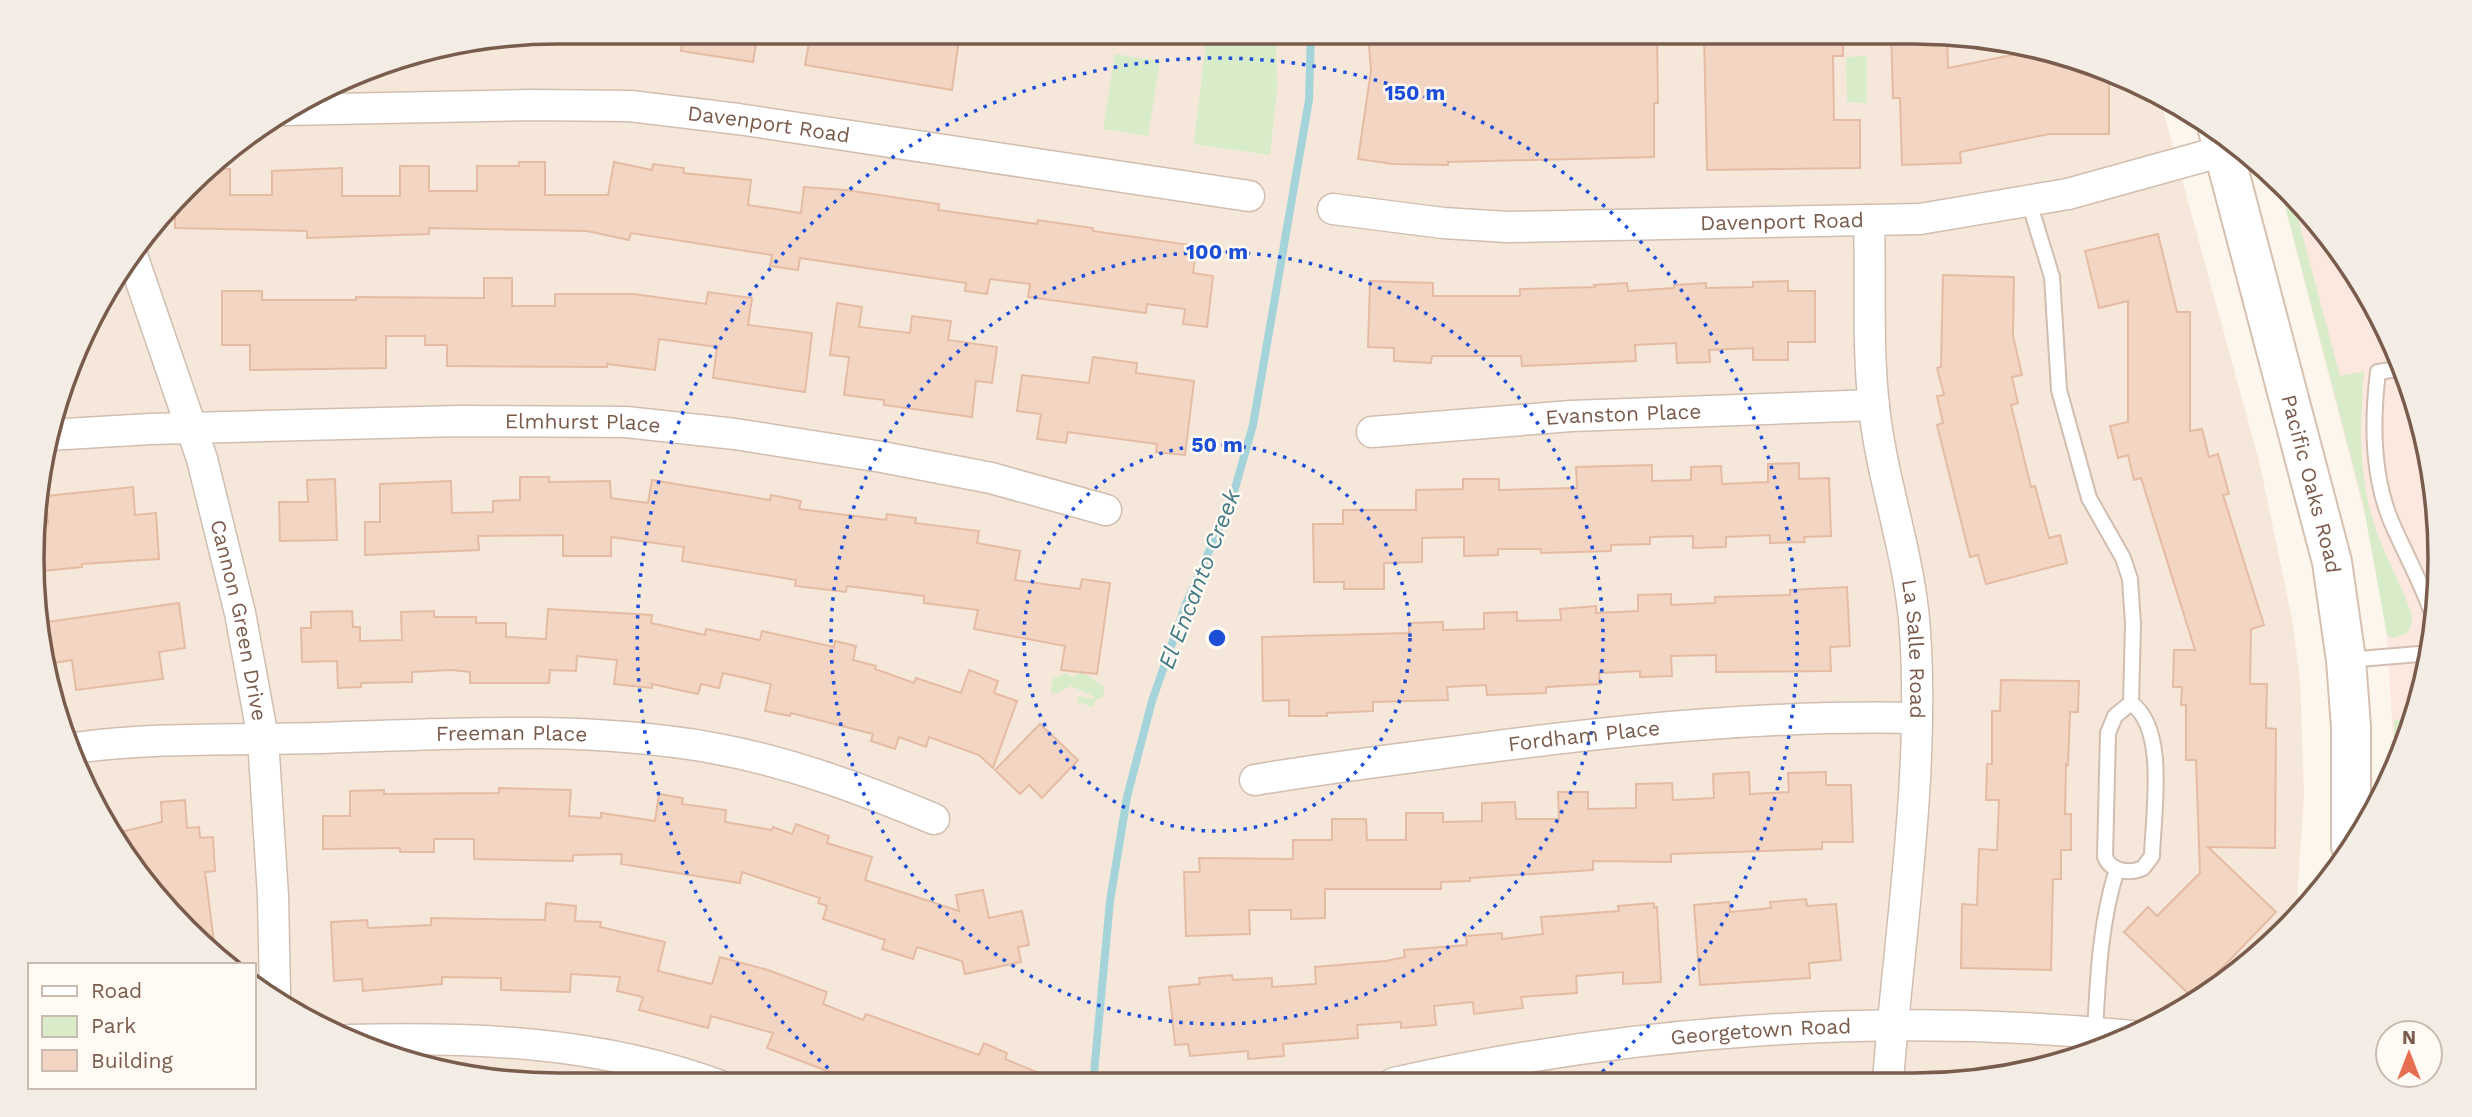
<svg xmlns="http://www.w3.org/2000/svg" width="2472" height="1117" font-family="'Work Sans',sans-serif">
	<rect width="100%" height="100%" fill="#fdf6ec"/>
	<!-- residential -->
	<path fill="#f5e8da" d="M559,32H1914L2016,42L2115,71L2159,95L2260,465L2292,619L2300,679L2304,796L2296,915L2235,976L2116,1045L1983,1081L558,1085L456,1075L357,1046L254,981V965H227L211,955L102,822L42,661L32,558L42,456L102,295L211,162L295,102L389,60Z"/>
	<!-- commercial -->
	<path fill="#fde8e0" d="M2278,179L2351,265L2400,356L2430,455L2440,558L2430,661L2397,765L2394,762L2396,738H2393L2387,635L2376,559Z"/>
	<!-- green -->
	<g fill="#d8ecc9">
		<path d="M1207,32H1276L1277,90L1270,155L1194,144Z"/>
		<path d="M1115,54L1160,61L1148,136L1103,129Z"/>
		<path d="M1867,56V103L1847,102L1846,57Z"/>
		<path d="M2278,179L2291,192L2340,376L2364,371C2360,425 2358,478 2376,530C2387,561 2404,588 2413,619L2408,633L2393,638L2387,635L2363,503Z"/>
		<path d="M1082,672L1104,687L1103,698L1095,700L1093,707L1077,702L1079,696L1094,699L1093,696L1071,686L1054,694L1050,691L1053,678L1066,673L1071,677Z"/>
		<path d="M2416,710L2401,760L2397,765L2394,762V720L2403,719V711Z"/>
	</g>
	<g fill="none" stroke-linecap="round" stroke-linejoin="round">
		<!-- stream -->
		<path stroke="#a5d3da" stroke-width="8" d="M1093,1084L1110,901L1127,797L1152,701L1187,601L1232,499L1253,425L1309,100L1311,32"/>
	</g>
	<!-- building -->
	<g fill="#f3d5c3" stroke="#e6bba3" stroke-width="2">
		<path d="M684,32H758L753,62L681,51Z"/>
		<path d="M811,32H960L952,90L805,65Z"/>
		<path d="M1368,32H1657L1658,103H1654V157L1448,162V165L1393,164L1358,159L1371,71Z"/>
		<path d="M1891,32L1947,35L1948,68L2041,49L2109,70V134H2049L1960,152L1961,163L1902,165L1900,98H1893Z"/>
		<path d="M1843,33V56H1833L1834,120H1860V168L1707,170L1704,35Z"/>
		<path d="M519,162H545V195H608L614,162L652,170L653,164L684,168L683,173L751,180L748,205L801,213L804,187L846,190L939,204L938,210L1037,224L1038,220L1093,228V231L1197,246L1193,273L1213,276L1207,327L1183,324L1185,309L1147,304L1146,313L1028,297L1030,284L990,279L987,294L965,291L966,283L800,258L798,270L770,266L772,255L631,233L629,240L587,231L429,228V234L307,238V231L175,228V206L205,169H230V195H272V171L342,168V196H400V166H429V191H477V166H519Z"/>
		<path d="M2158,234L2177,312H2190V431L2202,429L2209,457L2218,454L2229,494L2223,495L2264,625L2251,629L2250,684H2267L2266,728L2276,729L2275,848L2208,847L2276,912L2193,998L2124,932L2148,907L2157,916L2200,873L2196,760H2186V705H2181L2182,687H2173L2174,650H2195L2141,478L2134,480L2128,455L2118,458L2110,426L2128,422V301L2099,308L2085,251Z"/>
		<path d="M1943,275L2014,277L2013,336L2022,375L2012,377L2018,403L2011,405L2031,487L2035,486L2049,538L2060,535L2067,563L1986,584L1978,555L1970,557L1937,425L1943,423L1937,396L1944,395L1937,368L1941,367Z"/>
		<path d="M484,278H512V306H555V294H634L706,304L708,292L752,298L748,325L812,333L805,392L713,378L717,347L659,339L655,370L607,364V367L447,366V345H425V336H386V368L250,370V345H222V291H262V300H356V297L484,298Z"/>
		<path d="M1370,281L1433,283V296H1520V289L1595,287L1594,285L1627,283L1628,291L1674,288V285L1706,283V288L1753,287V282L1788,281V291H1815V342H1788V360H1753V348L1709,350L1710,362L1677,363L1676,343L1635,345L1636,361L1522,366L1521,356H1432L1431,363L1394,361V348L1368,347Z"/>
		<path d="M837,303L862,307L859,327L910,333L912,316L951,321L948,340L997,347L992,383L976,381L972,417L884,405V400L844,395L849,357L830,355Z"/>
		<path d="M1093,357L1137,363L1136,373L1194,381L1185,455L1156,452L1157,444L1068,432L1066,443L1037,439L1041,414L1017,411L1022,375L1089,383Z"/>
		<path d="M1799,463V479L1829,478L1831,536L1804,537L1805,542L1770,543V535L1726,537V547L1693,548V536L1650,537V544L1611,545V551L1541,553V549H1498V555L1464,556V537L1422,538V562L1384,563V589H1344V582H1314L1313,524H1343V510H1416V490L1463,489V479H1499V490L1577,488L1576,467L1609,466L1652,465V481L1691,480V467L1721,466L1722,484L1768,482V464Z"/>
		<path d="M520,477H549V482L610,481L611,498L648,503L652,480L770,500L771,495L801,501L799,509L886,520L887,514L916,518L915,523L979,531L977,543L1020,551L1015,580L1080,589L1082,579L1110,583L1097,674L1061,670L1065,646L974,629L978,610L924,603V596L847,586L846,592L795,586L796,580L682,561L684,547L611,537V556H563V535L478,536L479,550L365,555V522H380V484L451,481L452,513L493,512V501L520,500Z"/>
		<path d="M335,479L337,540L280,541L279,502H308L307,480Z"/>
		<path d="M133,487L135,515L156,513L159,559L82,564V567L33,572L35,526L48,524L46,496Z"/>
		<path d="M1847,587L1850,646L1830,647L1831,671L1716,672V655L1671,656L1672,676L1640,677V671L1599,673L1600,684L1546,687V693L1487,695L1486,685L1447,687L1448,700L1373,702V711L1327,713V716H1289V700L1263,701L1262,637L1409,633V623L1443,622V630L1484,629V613L1517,612V621L1561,620L1560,609L1596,606V613L1638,611V595L1671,594V605L1715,603V597L1790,595V590Z"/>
		<path d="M179,603L185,648L159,652L163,679L76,690L72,660L47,664L40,623Z"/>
		<path d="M548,609L652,615L651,623L705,635L706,629L760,640L762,631L834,647L835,641L856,646L853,660L876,666L875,669L914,683L916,678L961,693L969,670L998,681L994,693L1017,701L993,768L979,755L929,737L926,747L899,737L895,749L871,741L873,734L791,713L790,716L765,711L771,684L723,673L719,688L701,684L698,694L652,684V688L614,684L617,660L577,656L576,671L550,670L549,683H470V672L451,670L412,672V682L361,683V687L338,688L337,661L302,662L301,628H311V612L352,611L353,627H360V641L402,640L401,612L434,611V617H476V623H506V637L546,639Z"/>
		<path d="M2001,680L2079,681L2078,712H2070L2068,765L2066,764L2065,814H2071V850H2061V879H2053L2051,970L1961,968L1962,904L1977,905L1979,849L1997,850L1999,800H1986L1987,764H1992V711H2000Z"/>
		<path d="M1040,724L1078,760L1042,798L1029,785L1020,794L995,770Z"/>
		<path d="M1749,772L1750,794L1789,792L1788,773L1826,772V785H1851L1853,842H1822V849L1671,854V862L1593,861V870L1470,878V881L1441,882V889H1325V918L1291,919V910H1249L1250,934L1186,936L1184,872H1200L1199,858L1293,859V840H1332V819H1366L1367,840H1406V813H1443V822L1482,821V803L1515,802L1516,819H1559L1558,792H1588V809L1636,808V784L1672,783L1673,800L1714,798L1713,774Z"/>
		<path d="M499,788L571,790L569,816L601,818V813L655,821L659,794L683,798L682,804L726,810L725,822L772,830L773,827L792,834L796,824L829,836L827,843L872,857L865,880L959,911L956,895L983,890L989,918L1022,911L1029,945L1018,947L1021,962L965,974L962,961L917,947L913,959L882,949L885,940L823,919L827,906L818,903L820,898L742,872L740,883L621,864L622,854L573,855V861L474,859V839H434V852H400V848L323,849V816H350V791L384,790V794L499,793Z"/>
		<path d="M185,800L187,828L199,827L200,838L213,837L215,871L205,872L216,958L112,834L162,822L161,802Z"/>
		<path d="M1806,899L1807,906L1836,904L1841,960L1809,963L1810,978L1700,985L1694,905L1729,902L1730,912L1771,908L1770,902Z"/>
		<path d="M546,903L576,906L575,921L601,922L600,927L665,942L658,971L712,984L720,957L768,970L827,992L823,1004L863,1020L866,1014L979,1055L984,1043L1007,1053L1005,1059L1066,1084L863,1085L767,1048L773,1033L711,1016L708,1028L639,1010L643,997L617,991L620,977L571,974L570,992L501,990V978L442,977V984L363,991L362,979L334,981L331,922L367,920L368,928L431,925V918L545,920Z"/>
		<path d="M1654,903V908L1657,907L1661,982L1623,984V972L1576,976L1577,993L1521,997L1523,1008L1474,1014L1473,1002L1434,1006L1436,1025L1401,1028V1022L1357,1025L1358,1038L1283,1044L1284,1056L1248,1059V1051L1190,1056L1188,1044L1175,1045L1169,987L1200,984L1199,978L1232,975L1233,980L1272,978V987L1316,984L1315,967L1386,961L1405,957L1404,950L1467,945L1466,936L1502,933V939L1543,934L1541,917L1619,911L1618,906Z"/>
	</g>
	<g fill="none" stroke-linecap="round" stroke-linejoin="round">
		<defs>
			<g id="lane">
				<path d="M2029,202L2052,277L2059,390L2089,498L2123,558L2130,579L2133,624L2131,703C2168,729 2153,814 2152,856L2143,868C2130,874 2111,872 2105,857L2108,733L2115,716L2131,703"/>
				<path d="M2404,368L2378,372C2372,420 2372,475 2391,521C2405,554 2423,585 2434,619"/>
				<path d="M2347,660L2431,653"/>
				<path d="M2095,1032C2098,976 2100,923 2117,869"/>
			</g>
			<g id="street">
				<path id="s1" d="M284,110L529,105L630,106L738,119L1249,196"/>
				<path id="s2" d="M1333,209L1443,223L1508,227L1920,219L2068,194L2223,151"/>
				<path id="s3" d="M1869,221C1871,282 1867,346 1874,407C1882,482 1910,555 1915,631C1925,778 1899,934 1888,1081"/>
				<path id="s4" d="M133,258L202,459L240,613L263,738L273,896L275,994"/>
				<path id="s5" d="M1372,432L1571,416L1874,405"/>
				<path id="s6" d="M49,435L150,429L460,421L626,422L735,434L882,457L991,478L1106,510"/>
				<path id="s7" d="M74,748C155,737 236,740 317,738C449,734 582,725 713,748C790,762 862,789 934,819"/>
				<path id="s8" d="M1255,780C1330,767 1406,758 1482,748C1626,729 1771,715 1917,718"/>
				<path d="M349,1040C475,1037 598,1041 718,1085"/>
				<path id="s9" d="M1394,1083C1635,1029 1886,1012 2132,1036"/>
			</g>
			<g id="secondary">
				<path id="s10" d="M2218,130L2332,562L2346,660L2351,727V846"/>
			</g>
		</defs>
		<!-- lane casing -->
		<use href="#lane" stroke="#d1beb0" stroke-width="18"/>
		<!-- street casing -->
		<use href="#street" stroke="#d1beb0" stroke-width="33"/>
		<!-- secondary casing -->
		<use href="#secondary" stroke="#d6c0b0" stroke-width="42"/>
		<!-- lane -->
		<use href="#lane" stroke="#fff" stroke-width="14"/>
		<!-- street -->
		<use href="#street" stroke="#fff" stroke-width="30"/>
		<!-- secondary -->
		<use href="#secondary" stroke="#fff" stroke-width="38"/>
	</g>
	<!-- distance rings -->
	<g fill="none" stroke="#1d4ed8" stroke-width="3.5" stroke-dasharray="3.5 7">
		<circle cx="1217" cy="638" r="193"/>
		<circle cx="1217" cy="638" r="386"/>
		<path d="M844 1082A580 580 0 1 1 1594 1079"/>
	</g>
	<g text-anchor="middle" stroke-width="5" stroke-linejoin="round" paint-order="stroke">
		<!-- street labels -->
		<g font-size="21" fill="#7a5c4d" stroke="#fffaf3">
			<text dy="7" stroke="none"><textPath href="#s1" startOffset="486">Davenport Road</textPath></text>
			<text dy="7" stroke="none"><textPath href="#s2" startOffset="450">Davenport Road</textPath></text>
			<text dy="7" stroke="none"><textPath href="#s5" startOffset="252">Evanston Place</textPath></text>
			<text dy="7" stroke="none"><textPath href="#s6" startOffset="534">Elmhurst Place</textPath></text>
			<text dy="7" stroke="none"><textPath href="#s10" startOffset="366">Pacific Oaks Road</textPath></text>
			<text dy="7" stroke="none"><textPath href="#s4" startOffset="378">Cannon Green Drive</textPath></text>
			<text dy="7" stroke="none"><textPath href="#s3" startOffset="432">La Salle Road</textPath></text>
			<text dy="7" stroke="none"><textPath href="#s7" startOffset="438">Freeman Place</textPath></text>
			<text dy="7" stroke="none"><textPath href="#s8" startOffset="332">Fordham Place</textPath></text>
			<text dy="7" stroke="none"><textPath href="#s9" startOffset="371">Georgetown Road</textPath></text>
		</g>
		<!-- water labels -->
		<g font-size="23" font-style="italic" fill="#437c86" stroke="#fffaf3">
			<text transform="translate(1199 579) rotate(-69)" y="8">El Encanto Creek</text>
		</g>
	</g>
	<!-- crop -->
	<path d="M0 0H2472V1117H0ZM558 44H1914A514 514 0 0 1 2428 558V559A514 514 0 0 1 1914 1073H558A514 514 0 0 1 44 559V558A514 514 0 0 1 558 44Z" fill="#f4ede6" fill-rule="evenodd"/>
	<path fill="none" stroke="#7a5c4d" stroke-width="3.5" d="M558 44H1914A514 514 0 0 1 2428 558V559A514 514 0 0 1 1914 1073H558A514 514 0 0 1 44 559V558A514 514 0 0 1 558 44Z"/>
	<circle cx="1217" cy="638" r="10" fill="#1d4ed8" stroke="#fffaf3" stroke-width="3.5"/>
	<g font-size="21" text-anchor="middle" font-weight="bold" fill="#1d4ed8" stroke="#fffaf3" stroke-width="5" stroke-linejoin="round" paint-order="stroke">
		<text x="1415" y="100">150 m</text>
		<text x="1217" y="259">100 m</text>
		<text x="1217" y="452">50 m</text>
	</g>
	<!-- legend -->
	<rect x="28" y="963" width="228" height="126" fill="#fffaf3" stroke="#cabbb1" stroke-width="2"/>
	<rect x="42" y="986" width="35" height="10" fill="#ffffff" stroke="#cabbb1" stroke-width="2"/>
	<text x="91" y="998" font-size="21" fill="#7a5c4d">Road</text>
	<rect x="42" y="1016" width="35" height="21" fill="#d8ecc9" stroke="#cabbb1" stroke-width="2"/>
	<text x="91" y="1033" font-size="21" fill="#7a5c4d">Park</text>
	<rect x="42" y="1050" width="35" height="21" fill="#f3d5c3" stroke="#cabbb1" stroke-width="2"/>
	<text x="91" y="1068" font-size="21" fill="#7a5c4d">Building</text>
	<!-- north arrow -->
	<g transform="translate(2409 1054)"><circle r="33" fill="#fffaf3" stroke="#cabbb1" stroke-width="2"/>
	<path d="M0-5L12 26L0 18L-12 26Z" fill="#e76f51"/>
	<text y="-10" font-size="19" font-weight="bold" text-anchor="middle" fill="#7a5c4d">N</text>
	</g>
</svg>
